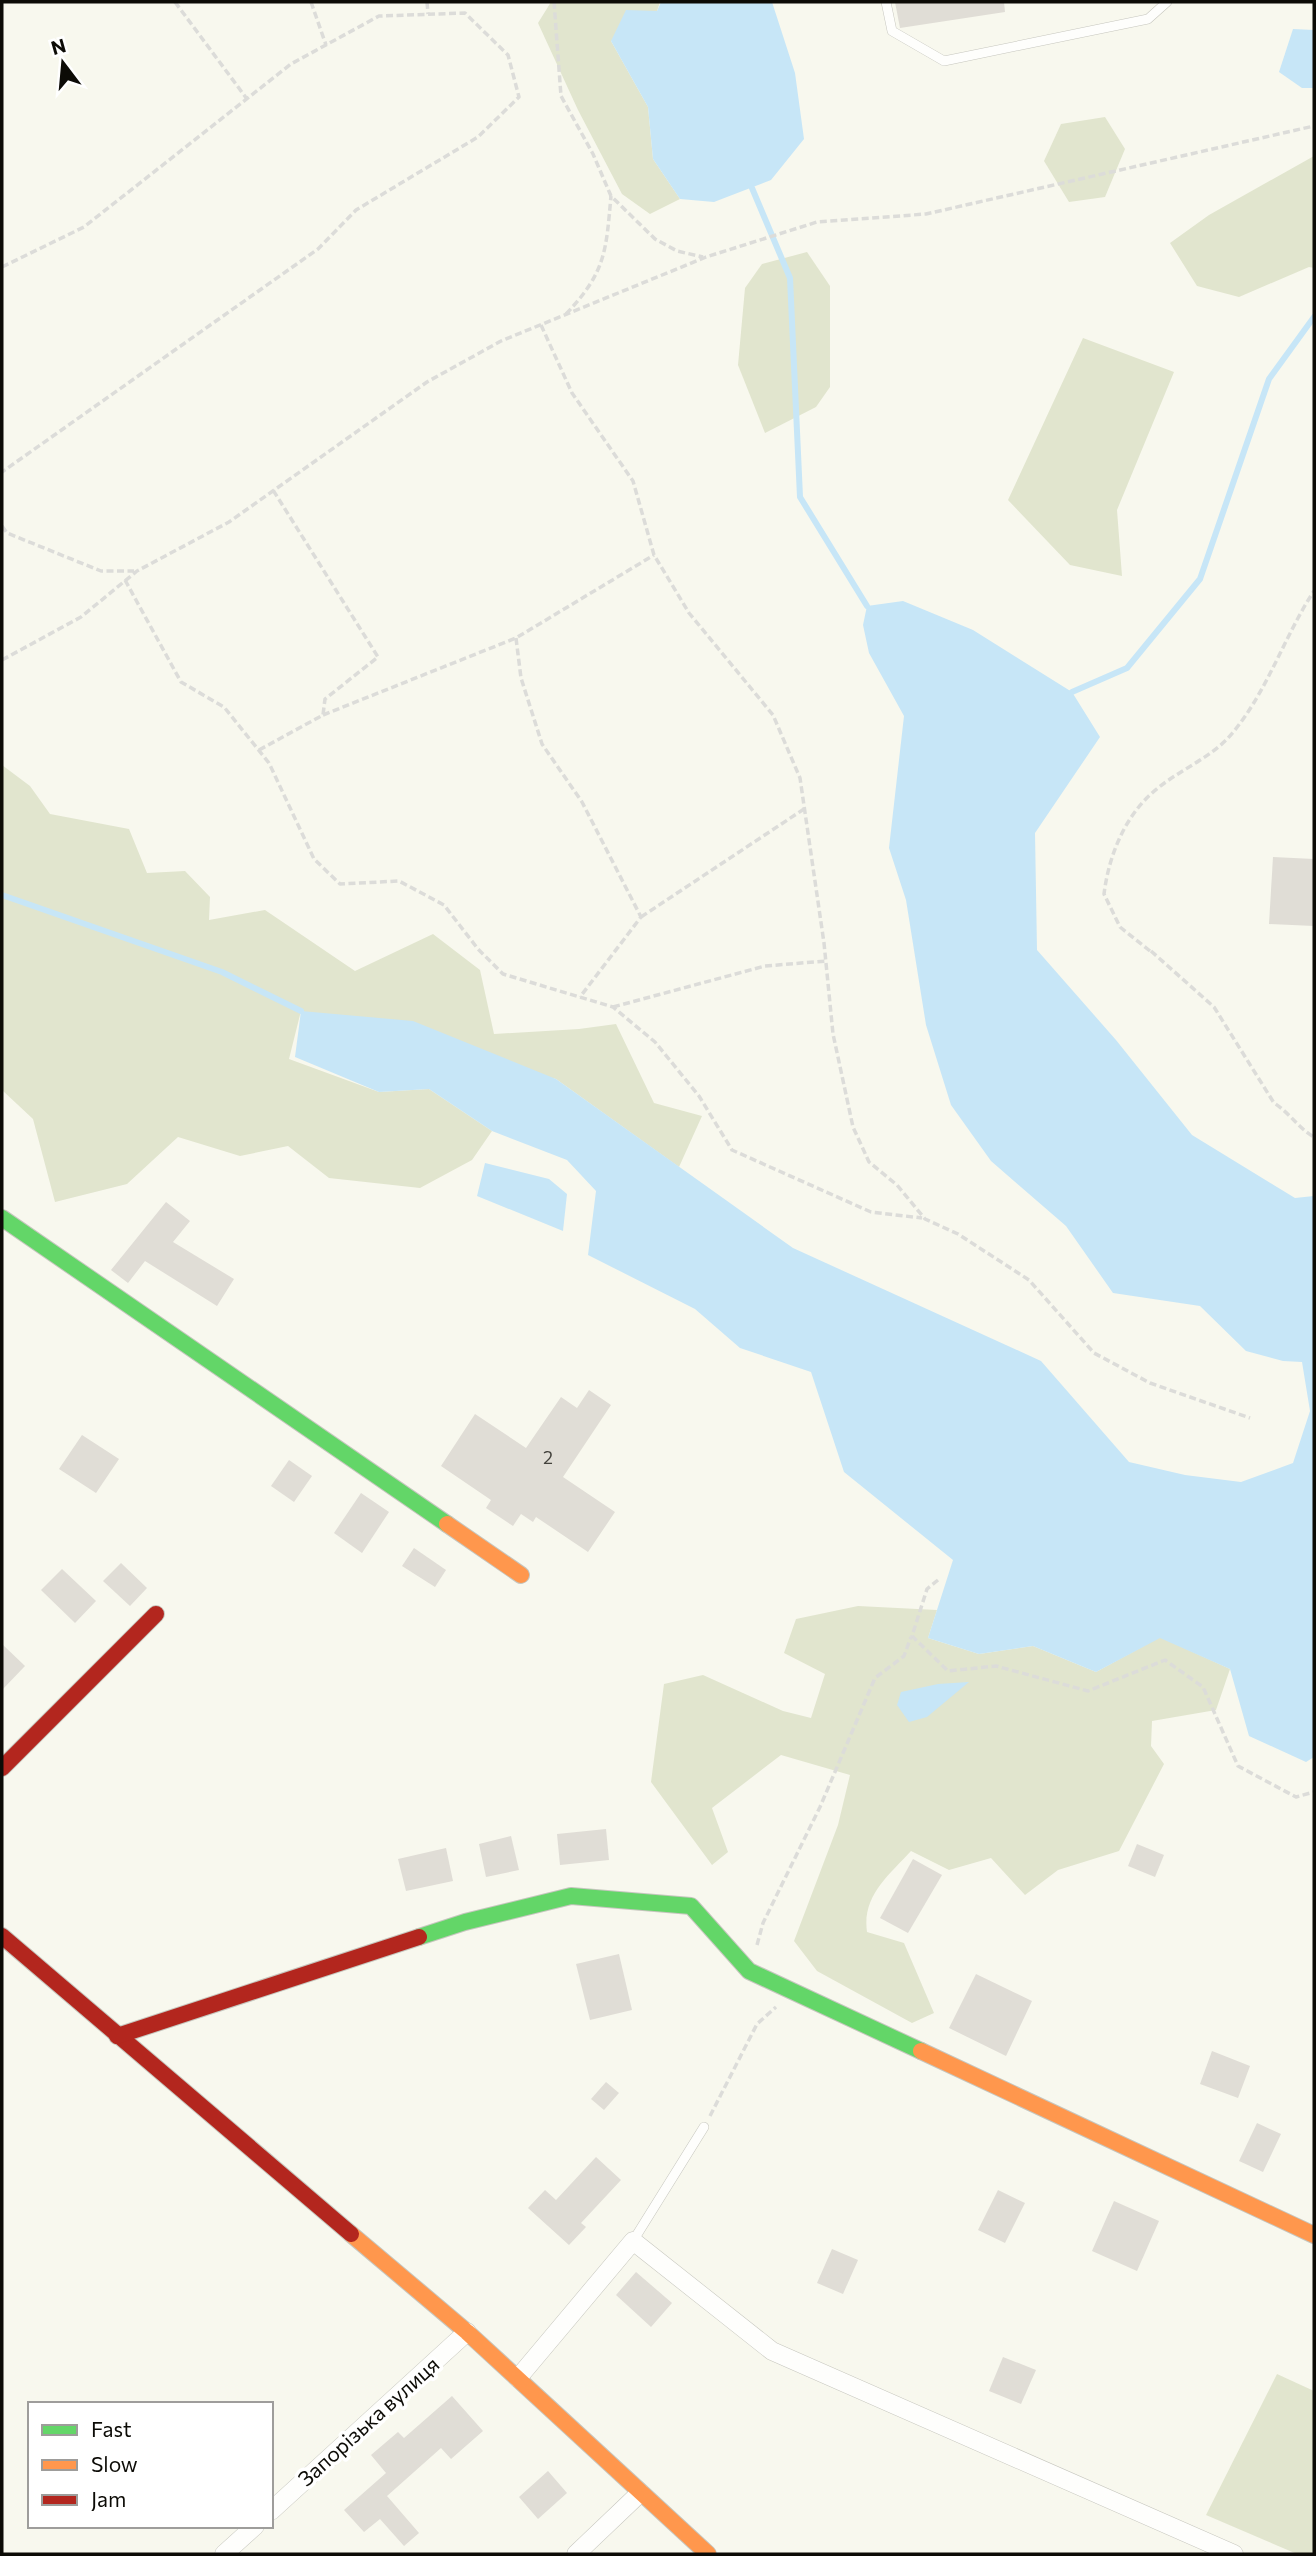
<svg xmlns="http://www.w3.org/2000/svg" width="1316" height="2556" font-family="Commissioner,sans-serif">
	<rect width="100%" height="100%" fill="#f8f8ee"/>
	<!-- green -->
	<g fill="#e1e5ce">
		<path d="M551,2H660L657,11L611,41L648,107L653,159L680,199L650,214L622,194L578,110L538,23Z"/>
		<path d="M1105,117L1125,149L1105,197L1069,202L1044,161L1061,124Z"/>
		<path d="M1314,156V268L1309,267L1239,297L1197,286L1170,243L1209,215Z"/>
		<path d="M807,252L830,286V387L816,407L765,433L738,365L745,288L762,264Z"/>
		<path d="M1083,338L1174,372L1117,510L1122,576L1070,565L1008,500Z"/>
		<path d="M2,765L30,786L50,814L129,829L147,873L185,871L210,897L209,920L265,910L355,971L433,934L480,970L494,1034L579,1029L616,1024L654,1103L702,1116L679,1167L556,1079L301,1011L289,1059L379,1092L429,1089L492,1131L472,1160L420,1188L329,1178L288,1146L240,1156L178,1137L127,1184L55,1202L33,1119L2,1090Z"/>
		<path d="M858,1606L937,1610L928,1638L979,1654L1033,1646L1096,1672L1160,1637L1230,1669L1216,1710L1152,1721L1151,1746L1164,1764L1119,1851L1058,1870L1025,1895L991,1858L949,1870L911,1851C888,1876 862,1896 867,1932L904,1943L934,2013L912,2023L817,1971L794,1941L838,1825L850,1775L781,1755L712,1808L728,1852L712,1865L651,1782L664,1684L703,1675L783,1711L811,1718L825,1674L784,1653L796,1619Z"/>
		<path d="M1277,2374L1314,2391V2554H1297L1206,2515Z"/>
	</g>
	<!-- water -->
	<g fill="#c7e6f7">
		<path d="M661,2H772L795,73L804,139L771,180L714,202L680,199L653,159L648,107L611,41L626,10L657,11Z"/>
		<path d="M1293,29L1314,30V88H1302L1279,72Z"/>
		<path d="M903,601L973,630L1072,692L1100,737L1035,833L1037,950L1116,1040L1192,1135L1295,1198L1314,1196V1757L1306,1762L1249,1736L1230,1669L1160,1638L1096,1672L1033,1646L979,1654L928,1638L953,1560L844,1472L811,1372L740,1348L695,1309L588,1255L596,1191L567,1160L492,1131L429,1089L379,1092L295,1057L301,1011L413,1021L556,1079L793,1248L1041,1361L1129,1462L1185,1475L1241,1482L1293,1463L1310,1411L1302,1362L1283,1361L1246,1351L1200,1306L1113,1293L1066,1226L991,1161L951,1105L926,1025L906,900L889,848L904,716L869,653L863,625L867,606Z"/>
		<path d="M485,1163L549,1179L567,1194L563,1231L477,1196Z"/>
		<path d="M969,1682L927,1717L909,1722L897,1705L901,1692L938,1684Z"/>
	</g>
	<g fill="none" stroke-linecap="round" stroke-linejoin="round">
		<!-- stream -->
		<g stroke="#c7e6f7" stroke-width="6">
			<path d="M752,188L790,278L800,497L867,606"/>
			<path d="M1072,692L1127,668L1200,579L1269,379L1314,317"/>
			<path d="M2,895L222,972L301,1011"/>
		</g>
	</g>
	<!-- building -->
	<g fill="#e0ddd6">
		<path d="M895,2H1004L1005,12L900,28Z"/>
		<path d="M1273,857L1314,859V926L1269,924Z"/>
		<path d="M166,1202L190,1221L173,1242L234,1279L217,1306L145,1261L128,1283L111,1270Z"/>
		<path d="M589,1390L611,1405L563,1477L615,1512L588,1552L536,1517L533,1522L521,1514L513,1526L486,1508L491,1500L441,1466L475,1414L526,1448L561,1397L577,1408Z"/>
		<path d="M82,1435L119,1459L96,1493L59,1469Z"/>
		<path d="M289,1460L312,1476L294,1502L271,1486Z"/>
		<path d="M361,1493L389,1512L362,1553L334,1533Z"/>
		<path d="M414,1548L446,1570L435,1587L402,1566Z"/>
		<path d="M121,1563L147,1588L130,1606L103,1581Z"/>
		<path d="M62,1569L96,1601L75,1623L41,1590Z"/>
		<path d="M2,1644L25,1666L2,1690Z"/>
		<path d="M606,1829L609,1860L560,1865L557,1834Z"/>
		<path d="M511,1836L519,1870L486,1877L479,1844Z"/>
		<path d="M1137,1844L1164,1855L1155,1877L1128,1866Z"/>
		<path d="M446,1848L453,1881L406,1891L398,1859Z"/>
		<path d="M913,1859L942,1875L908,1933L880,1918Z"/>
		<path d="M619,1954L632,2010L590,2020L576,1964Z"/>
		<path d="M976,1974L1032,2001L1006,2056L949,2028Z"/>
		<path d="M1212,2051L1250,2066L1238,2098L1200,2084Z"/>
		<path d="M606,2082L619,2093L604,2110L591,2099Z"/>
		<path d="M1257,2123L1281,2134L1263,2172L1239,2161Z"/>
		<path d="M596,2157L621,2180L581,2223L586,2227L569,2245L528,2208L545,2190L556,2200Z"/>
		<path d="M998,2190L1025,2203L1005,2243L978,2230Z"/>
		<path d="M1114,2201L1159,2221L1137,2271L1092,2251Z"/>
		<path d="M832,2249L858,2260L843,2294L817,2283Z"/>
		<path d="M636,2272L672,2303L651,2327L616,2295Z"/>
		<path d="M1003,2357L1036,2370L1021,2404L989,2391Z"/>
		<path d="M452,2396L483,2431L451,2459L441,2448L387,2496L419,2533L404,2546L380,2519L364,2532L344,2510L386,2473L371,2455L398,2432L404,2438Z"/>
		<path d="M548,2471L567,2493L538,2519L519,2497Z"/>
	</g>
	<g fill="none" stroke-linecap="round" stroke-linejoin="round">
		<defs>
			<g id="lane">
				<path d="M886,2L892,31L944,61L1148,19L1167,2"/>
				<path d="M633,2241L704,2127"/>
			</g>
			<g id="street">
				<path d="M518,2378L633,2241L772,2351L1234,2554"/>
				<path d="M271,2511L467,2332"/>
				<path d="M224,2554L255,2526"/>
				<path d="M576,2554L640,2493"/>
			</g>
			<g id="fast">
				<path d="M2,1218L447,1524"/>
				<path d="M419,1937L465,1922L571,1896L691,1906L749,1971L921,2051"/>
			</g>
			<g id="slow">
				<path d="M447,1524L521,1575"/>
				<path d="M921,2051L1314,2235"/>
				<path d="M351,2234L467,2332L708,2554"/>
			</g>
			<g id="jam">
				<path d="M2,1768L156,1614"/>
				<path d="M2,1936L351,2234"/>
				<path d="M117,2036L419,1937"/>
			</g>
		</defs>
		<!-- lane casing -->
		<use href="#lane" stroke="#c6c6be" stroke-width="10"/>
		<!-- street casing -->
		<use href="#street" stroke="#c6c6be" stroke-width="19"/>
		<!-- fast casing -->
		<use href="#fast" stroke="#c6c6be" stroke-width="18"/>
		<!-- slow casing -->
		<use href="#slow" stroke="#c6c6be" stroke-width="18"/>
		<!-- jam casing -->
		<use href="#jam" stroke="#c6c6be" stroke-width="18"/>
		<!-- path -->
		<g stroke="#dcdcd9" stroke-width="3.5" stroke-dasharray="7 3.5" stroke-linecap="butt">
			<path d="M175,2L247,99"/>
			<path d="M311,2L326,45"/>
			<path d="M427,2L428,14"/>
			<path d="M554,2L561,96L593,154L611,196L655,239L677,251L703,257"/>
			<path d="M2,267L84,227L291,64L379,16L465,13L508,55L519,97L478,137L356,210L318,249L2,472"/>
			<path d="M566,314C606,272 606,251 611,196"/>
			<path d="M541,325L572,393L633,481L654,555L689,613L773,715L800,778L824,943L833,1034L853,1127L869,1162L897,1185L925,1219L958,1234L1029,1280L1094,1353L1150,1383L1250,1418"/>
			<path d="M2,526L7,533L101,571H134"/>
			<path d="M125,580L181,682L224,707L269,763L314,859L340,884L399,881L444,905L478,949L503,974L613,1007L655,1042L699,1096L732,1150L871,1212L922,1218"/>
			<path d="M516,638L521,678L542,744L582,802L641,917L580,997"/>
			<path d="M2,660L81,617L137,571L229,522L427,382L501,341L706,257L817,222L926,214L1314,126"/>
			<path d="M323,715L516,638L654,555"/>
			<path d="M259,750L323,715L325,699L378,657L273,490"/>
			<path d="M641,917L804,809"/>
			<path d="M1150,951L1120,927L1104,894C1109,854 1126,813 1158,788C1180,770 1208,759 1228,738C1266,696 1283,638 1314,591"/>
			<path d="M1151,951L1214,1007L1274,1103C1290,1113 1298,1128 1314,1137"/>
			<path d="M613,1007L765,966L826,961"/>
			<path d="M938,1580L927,1589L912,1636L948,1671L996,1666L1088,1691L1165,1660L1203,1687L1238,1766L1296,1797L1314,1792"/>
			<path d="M757,1945L763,1923L820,1807L875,1678L904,1656L911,1637"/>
			<path d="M710,2116L757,2024L776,2007"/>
		</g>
		<!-- lane -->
		<use href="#lane" stroke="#fefefc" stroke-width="9"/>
		<!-- street -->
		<use href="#street" stroke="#fefefc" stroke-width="18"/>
		<!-- fast -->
		<use href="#fast" stroke="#63d668" stroke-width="16"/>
		<!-- slow -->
		<use href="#slow" stroke="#ff974d" stroke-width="16"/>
		<!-- jam -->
		<use href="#jam" stroke="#b3261e" stroke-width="16"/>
	</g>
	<g text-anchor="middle" stroke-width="7" stroke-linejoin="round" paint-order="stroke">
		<!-- number labels -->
		<g font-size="18" fill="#44433d">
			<text x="548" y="1464">2</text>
		</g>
		<!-- street labels -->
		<g font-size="21" fill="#0c0b06" stroke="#fff">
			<text transform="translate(369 2422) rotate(-42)" y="7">Запорізька вулиця</text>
		</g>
	</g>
	<!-- border -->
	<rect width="1316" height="2556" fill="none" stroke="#0c0b06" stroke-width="7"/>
	<!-- legend -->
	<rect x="28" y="2402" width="245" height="126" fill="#ffffff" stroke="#9e9d9b" stroke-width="2"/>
	<rect x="42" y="2425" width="35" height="10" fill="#63d668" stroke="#9e9d9b" stroke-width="2"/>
	<text x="91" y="2437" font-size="21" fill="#0c0b06">Fast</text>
	<rect x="42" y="2460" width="35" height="10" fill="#ff974d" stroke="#9e9d9b" stroke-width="2"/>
	<text x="91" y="2472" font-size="21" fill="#0c0b06">Slow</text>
	<rect x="42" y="2495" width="35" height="10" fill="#b3261e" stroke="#9e9d9b" stroke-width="2"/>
	<text x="91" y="2507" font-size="21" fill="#0c0b06">Jam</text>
	<!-- north arrow -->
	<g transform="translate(63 63) rotate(344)" stroke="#ffffff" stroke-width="5" paint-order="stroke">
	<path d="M0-5L12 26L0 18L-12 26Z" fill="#0c0b06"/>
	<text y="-10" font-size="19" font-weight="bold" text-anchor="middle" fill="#0c0b06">N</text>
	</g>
</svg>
